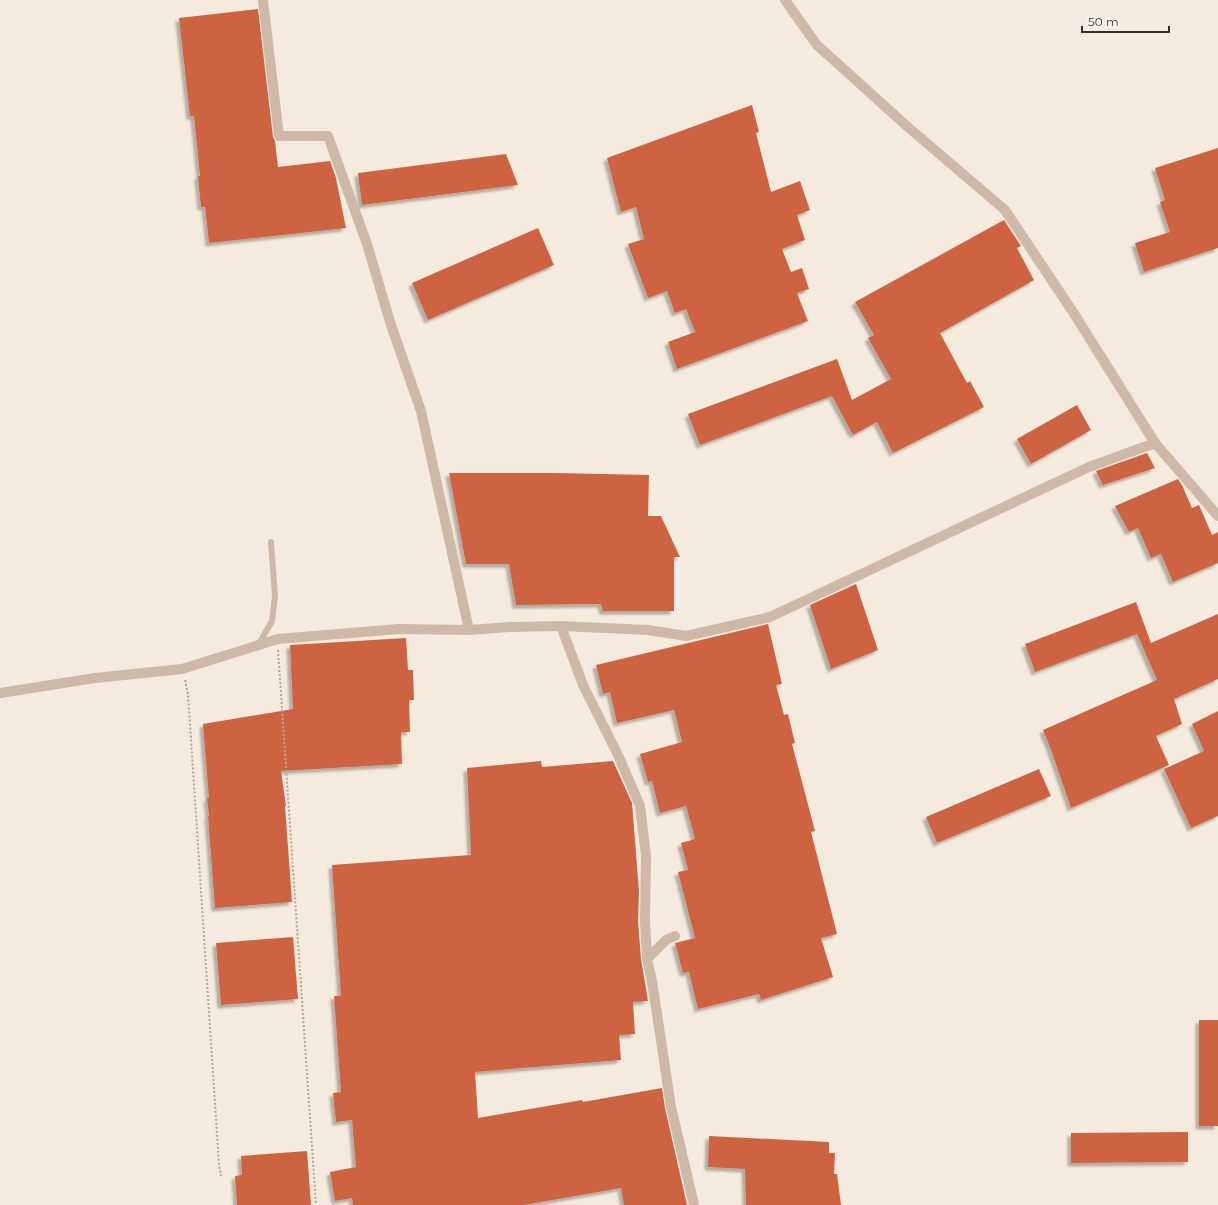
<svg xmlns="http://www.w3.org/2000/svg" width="1218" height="1205" font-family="Montserrat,sans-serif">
	<defs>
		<filter id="shadow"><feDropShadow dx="-3.5" dy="3.5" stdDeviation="1" flood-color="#0004"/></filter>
	</defs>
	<rect width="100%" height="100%" fill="#f4eade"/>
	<!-- building -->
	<g fill="#ce6442" filter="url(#shadow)">
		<path d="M258,9L273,137L275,141L278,167L330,161L336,178L346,228L209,243L205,207H201L198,176H200L194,116H190L179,18Z"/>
		<path d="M752,105L759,132L756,133L771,192L800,181L810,210L797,215L805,240L782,249L791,272L802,268L809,289L797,293L808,321L677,369L668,342L695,332L686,309L675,313L667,291L648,298L628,244L644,239L636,207L621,212L607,158Z"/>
		<path d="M1218,148V248L1144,272L1135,243L1170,232L1160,202L1165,200L1155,168Z"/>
		<path d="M506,154L518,185L362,205L358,173Z"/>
		<path d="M1004,220L1021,246L1017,248L1034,280L940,333L967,383L970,381L984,407L893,453L877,422L853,435L832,396L700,445L688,414L837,359L852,400L891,379L868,338L874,335L855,302Z"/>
		<path d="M538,228L554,265L428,320L412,283Z"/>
		<path d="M1077,405L1091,430L1031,464L1017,439Z"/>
		<path d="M1147,453L1155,468L1103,485L1096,471Z"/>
		<path d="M449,473H557L649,475L648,516H661L680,557H674V611H603L601,604L516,605L509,564H466Z"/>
		<path d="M1178,479L1182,485L1192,508L1199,505L1212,535L1218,532V563L1173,582L1161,554L1151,558L1138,528L1129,532L1115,506Z"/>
		<path d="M856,584L878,650L831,669L810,605Z"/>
		<path d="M1136,602L1151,643L1218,614V679L1174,699L1182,724L1156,736L1169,765L1071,808L1050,747L1043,730L1157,680L1137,634L1035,672L1025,644Z"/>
		<path d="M768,624L782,684L776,685L784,715L788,714L795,743L792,744L815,831L811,832L837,934L821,938L833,977L761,1000L759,994L698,1009L689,972L683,973L675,943L695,938L678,872L688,870L681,843L695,839L686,806L660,813L652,781L648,782L640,754L682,742L674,710L617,723L610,692L603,694L596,665Z"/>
		<path d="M406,638L408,670H413L414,700H409L410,732H401L402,764L281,771L286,806H285L292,902L215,908L208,816H209L207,798H209L203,724L293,709L290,645Z"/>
		<path d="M1218,711V816L1191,828L1164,769L1204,751L1192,724Z"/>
		<path d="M541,761L542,767L613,761L632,803L639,891L638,921L641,959L648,1001L633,1002L635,1034L619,1035L621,1060L475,1072L478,1118L582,1100L583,1102L662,1088L665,1108L687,1205H624L621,1188L524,1205H353L352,1198L335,1201L330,1172L356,1167L352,1120L336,1122L333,1093L341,1092L334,996H341L332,865L471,855L467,768Z"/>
		<path d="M1039,769L1051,796L937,843L926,817Z"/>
		<path d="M293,937L298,999L221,1005L216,943Z"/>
		<rect x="1199" y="1020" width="19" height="106"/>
		<path d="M1188,1132V1162L1071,1163V1133Z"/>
		<path d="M709,1136L829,1142V1153H835L834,1174H837L841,1205H746L745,1169L708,1167Z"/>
		<path d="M307,1151L311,1205H237L235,1176L242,1175L241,1156Z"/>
	</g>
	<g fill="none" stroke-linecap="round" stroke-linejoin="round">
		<!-- path -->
		<g stroke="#baa392" stroke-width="2" stroke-dasharray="2 2" stroke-linecap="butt">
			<path d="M278,650L316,1205"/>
			<path d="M185,680L188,694L219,1164L221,1176"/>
		</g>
		<!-- service -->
		<path stroke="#ceb9a8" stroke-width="6" d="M259,644L272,621L275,596L271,542"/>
		<!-- tertiary -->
		<g stroke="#ceb9a8" stroke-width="10">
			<path d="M263,0L279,136H328L367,244L391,325L421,411L469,630"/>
			<path d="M785,0L817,45L909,128L1005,210L1073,312L1155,443L1218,516"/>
			<path d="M561,626L648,630L686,636L770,617L1089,467L1155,443"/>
			<path d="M0,693L95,678L182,669L278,639L399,629L469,630L511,627L561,626L583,685L618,755L640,806L646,856L645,921L647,959L666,940L675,936"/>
			<path d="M647,959L652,981L671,1107L694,1205"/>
		</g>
	</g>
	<!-- scale -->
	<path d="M1082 26v6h87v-6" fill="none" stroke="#3a2e29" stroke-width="2"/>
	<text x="1088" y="26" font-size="12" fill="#3a2e29" stroke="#fbf4eb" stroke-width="3" paint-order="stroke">50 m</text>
</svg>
